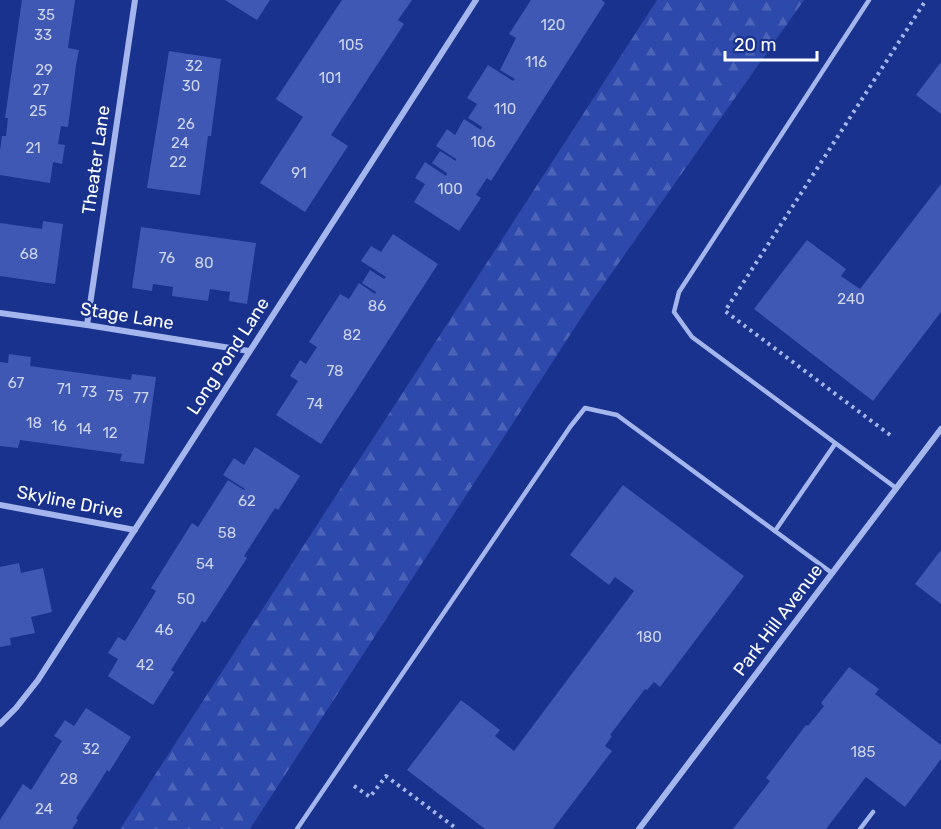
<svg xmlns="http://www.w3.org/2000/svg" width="941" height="829" font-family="Rubik,sans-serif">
	<defs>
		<pattern id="forest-firs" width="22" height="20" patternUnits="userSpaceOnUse" patternTransform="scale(1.5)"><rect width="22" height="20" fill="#2c49ab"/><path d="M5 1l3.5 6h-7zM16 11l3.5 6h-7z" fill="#4c64b8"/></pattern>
	</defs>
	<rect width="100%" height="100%" fill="#19328d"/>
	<!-- forest -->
	<path fill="url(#forest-firs)" d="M657,0H804L592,301L250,829H120Z"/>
	<!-- building -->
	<g fill="#3e58b3">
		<path d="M22,0H75L68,48L79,50L76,65L68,127L61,126L58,144L65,145L62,164L53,162L50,183L0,175V150L2,136H6L8,118H5Z"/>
		<path d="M225,0H270L257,20Z"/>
		<path d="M342,0H412L398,20L404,24L331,135L348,146L305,212L260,183L303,117L276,99Z"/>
		<path d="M531,0H602L605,3L491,181L487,178L476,195L481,198L459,231L414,202L425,184L415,178L425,162L446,176L447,173L432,163L440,151L456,161V159L436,146L447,129L455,135L464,119L481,130L482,127L468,118L477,104L467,98L488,65L513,81L515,79L500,70L516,38L509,34Z"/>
		<path d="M169,51L221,59L211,136H208L200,195L147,188Z"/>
		<path d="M941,62V114L916,95Z"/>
		<path d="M941,184V312L873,401L754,309L807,240L846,269L841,276L860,289Z"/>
		<path d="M43,221L63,224L55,284L0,276V223L42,229Z"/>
		<path d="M141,227L256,243L247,304L229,301L230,292L210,289L208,301L172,296L173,287L153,284L152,291L132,288Z"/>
		<path d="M393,234L438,264L321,444L276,415L298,381L290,376L300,360L306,364L317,347L309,342L340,294L349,299L359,283L375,294L376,292L362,283L370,270L384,279L386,277L361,261L371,246L381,252Z"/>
		<path d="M9,354L31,357L30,366L131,380L132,374L156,377L144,464L120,461L122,454L20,440L18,448L0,446V362L8,363Z"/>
		<path d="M255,447L300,476L278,510L275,508L244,556L247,558L205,623L202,621L171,670L174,672L153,705L108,676L118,659L108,653L118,637L125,641L156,591L151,588L192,523L198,527L228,480L244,490L245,489L223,475L234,458L244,465Z"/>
		<path d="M623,485L744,576L660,687L654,682L647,690L645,689L610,735L612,736L605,746L612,751L553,829H485L407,770L461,700L500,730L495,736L514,751L634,591L615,577L609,585L570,555Z"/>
		<path d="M941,550V604L915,584Z"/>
		<path d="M19,563L21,573L43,568L52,612L31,617L35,633L10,638L11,645L0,647V567Z"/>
		<path d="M849,667L879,689L875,694L941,745V759L905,807L866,777L826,829H733L770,781L766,778L806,725L808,726L824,706L821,703Z"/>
		<path d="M86,708L131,737L109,772L107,770L97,786L76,818L78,820L72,829H0V820L23,784L31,790L62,741L54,736L65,720L74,726Z"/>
	</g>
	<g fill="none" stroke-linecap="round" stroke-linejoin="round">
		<!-- path -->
		<g stroke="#a5b6ee" stroke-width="4" stroke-dasharray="3 4.5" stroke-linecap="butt">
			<path d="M890,435L725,311L926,0"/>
			<path d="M354,786L370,797L386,776L457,829"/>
		</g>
		<!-- lane -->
		<g stroke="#a5b6ee" stroke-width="4.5">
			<path d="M869,0L679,292L674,312L692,337L896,488"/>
			<path d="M775,531L835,444"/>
			<path d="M297,829L570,427L585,408L617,415L832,573"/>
			<path d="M860,829L873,812"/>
		</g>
		<!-- street -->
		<g stroke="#a5b6ee" stroke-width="6">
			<path d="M0,313L87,325L249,351"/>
			<path d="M87,325L135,0"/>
			<path d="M0,505L135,530"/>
			<path d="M0,724L16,708L38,680L476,0"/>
			<path d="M639,829L941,429"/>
		</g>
	</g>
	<g text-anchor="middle" stroke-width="4.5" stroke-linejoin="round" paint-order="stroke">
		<!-- number labels -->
		<g font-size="15" fill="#cfd5ec">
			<text x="46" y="20">35</text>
			<text x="553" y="30">120</text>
			<text x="43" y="40">33</text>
			<text x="351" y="50">105</text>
			<text x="536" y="67">116</text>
			<text x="194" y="71">32</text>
			<text x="44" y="75">29</text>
			<text x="330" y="83">101</text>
			<text x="191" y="91">30</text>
			<text x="41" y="95">27</text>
			<text x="505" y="114">110</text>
			<text x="38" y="116">25</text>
			<text x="186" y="129">26</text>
			<text x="483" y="147">106</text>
			<text x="180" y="148">24</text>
			<text x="33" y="153">21</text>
			<text x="178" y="167">22</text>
			<text x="299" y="178">91</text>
			<text x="450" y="194">100</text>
			<text x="29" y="259">68</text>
			<text x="167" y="263">76</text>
			<text x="204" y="268">80</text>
			<text x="851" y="304">240</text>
			<text x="377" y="311">86</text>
			<text x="352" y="340">82</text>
			<text x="335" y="376">78</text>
			<text x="16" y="388">67</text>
			<text x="64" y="394">71</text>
			<text x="89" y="397">73</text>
			<text x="115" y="401">75</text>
			<text x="141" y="403">77</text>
			<text x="315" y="409">74</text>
			<text x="34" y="428">18</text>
			<text x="59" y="431">16</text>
			<text x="84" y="434">14</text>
			<text x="110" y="438">12</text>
			<text x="247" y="506">62</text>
			<text x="227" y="538">58</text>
			<text x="205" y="569">54</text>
			<text x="186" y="604">50</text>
			<text x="164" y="635">46</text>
			<text x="649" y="642">180</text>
			<text x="145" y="670">42</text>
			<text x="91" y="754">32</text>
			<text x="863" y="757">185</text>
			<text x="69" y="784">28</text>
			<text x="44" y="814">24</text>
		</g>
		<!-- street labels -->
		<g font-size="18" fill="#fff" stroke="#19328d">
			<text transform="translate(96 160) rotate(-82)" y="6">Theater Lane</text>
			<text transform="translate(127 316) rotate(9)" y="6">Stage Lane</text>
			<text transform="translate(228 356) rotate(-57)" y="6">Long Pond Lane</text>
			<text transform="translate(70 502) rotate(11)" y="6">Skyline Drive</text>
			<text transform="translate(778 620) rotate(-53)" y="6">Park Hill Avenue</text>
		</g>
	</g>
	<!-- scale -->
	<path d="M725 51v9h92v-9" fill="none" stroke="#ffffff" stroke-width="3"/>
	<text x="734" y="51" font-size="18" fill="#ffffff" stroke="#19328d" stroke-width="4.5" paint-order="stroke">20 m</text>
</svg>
